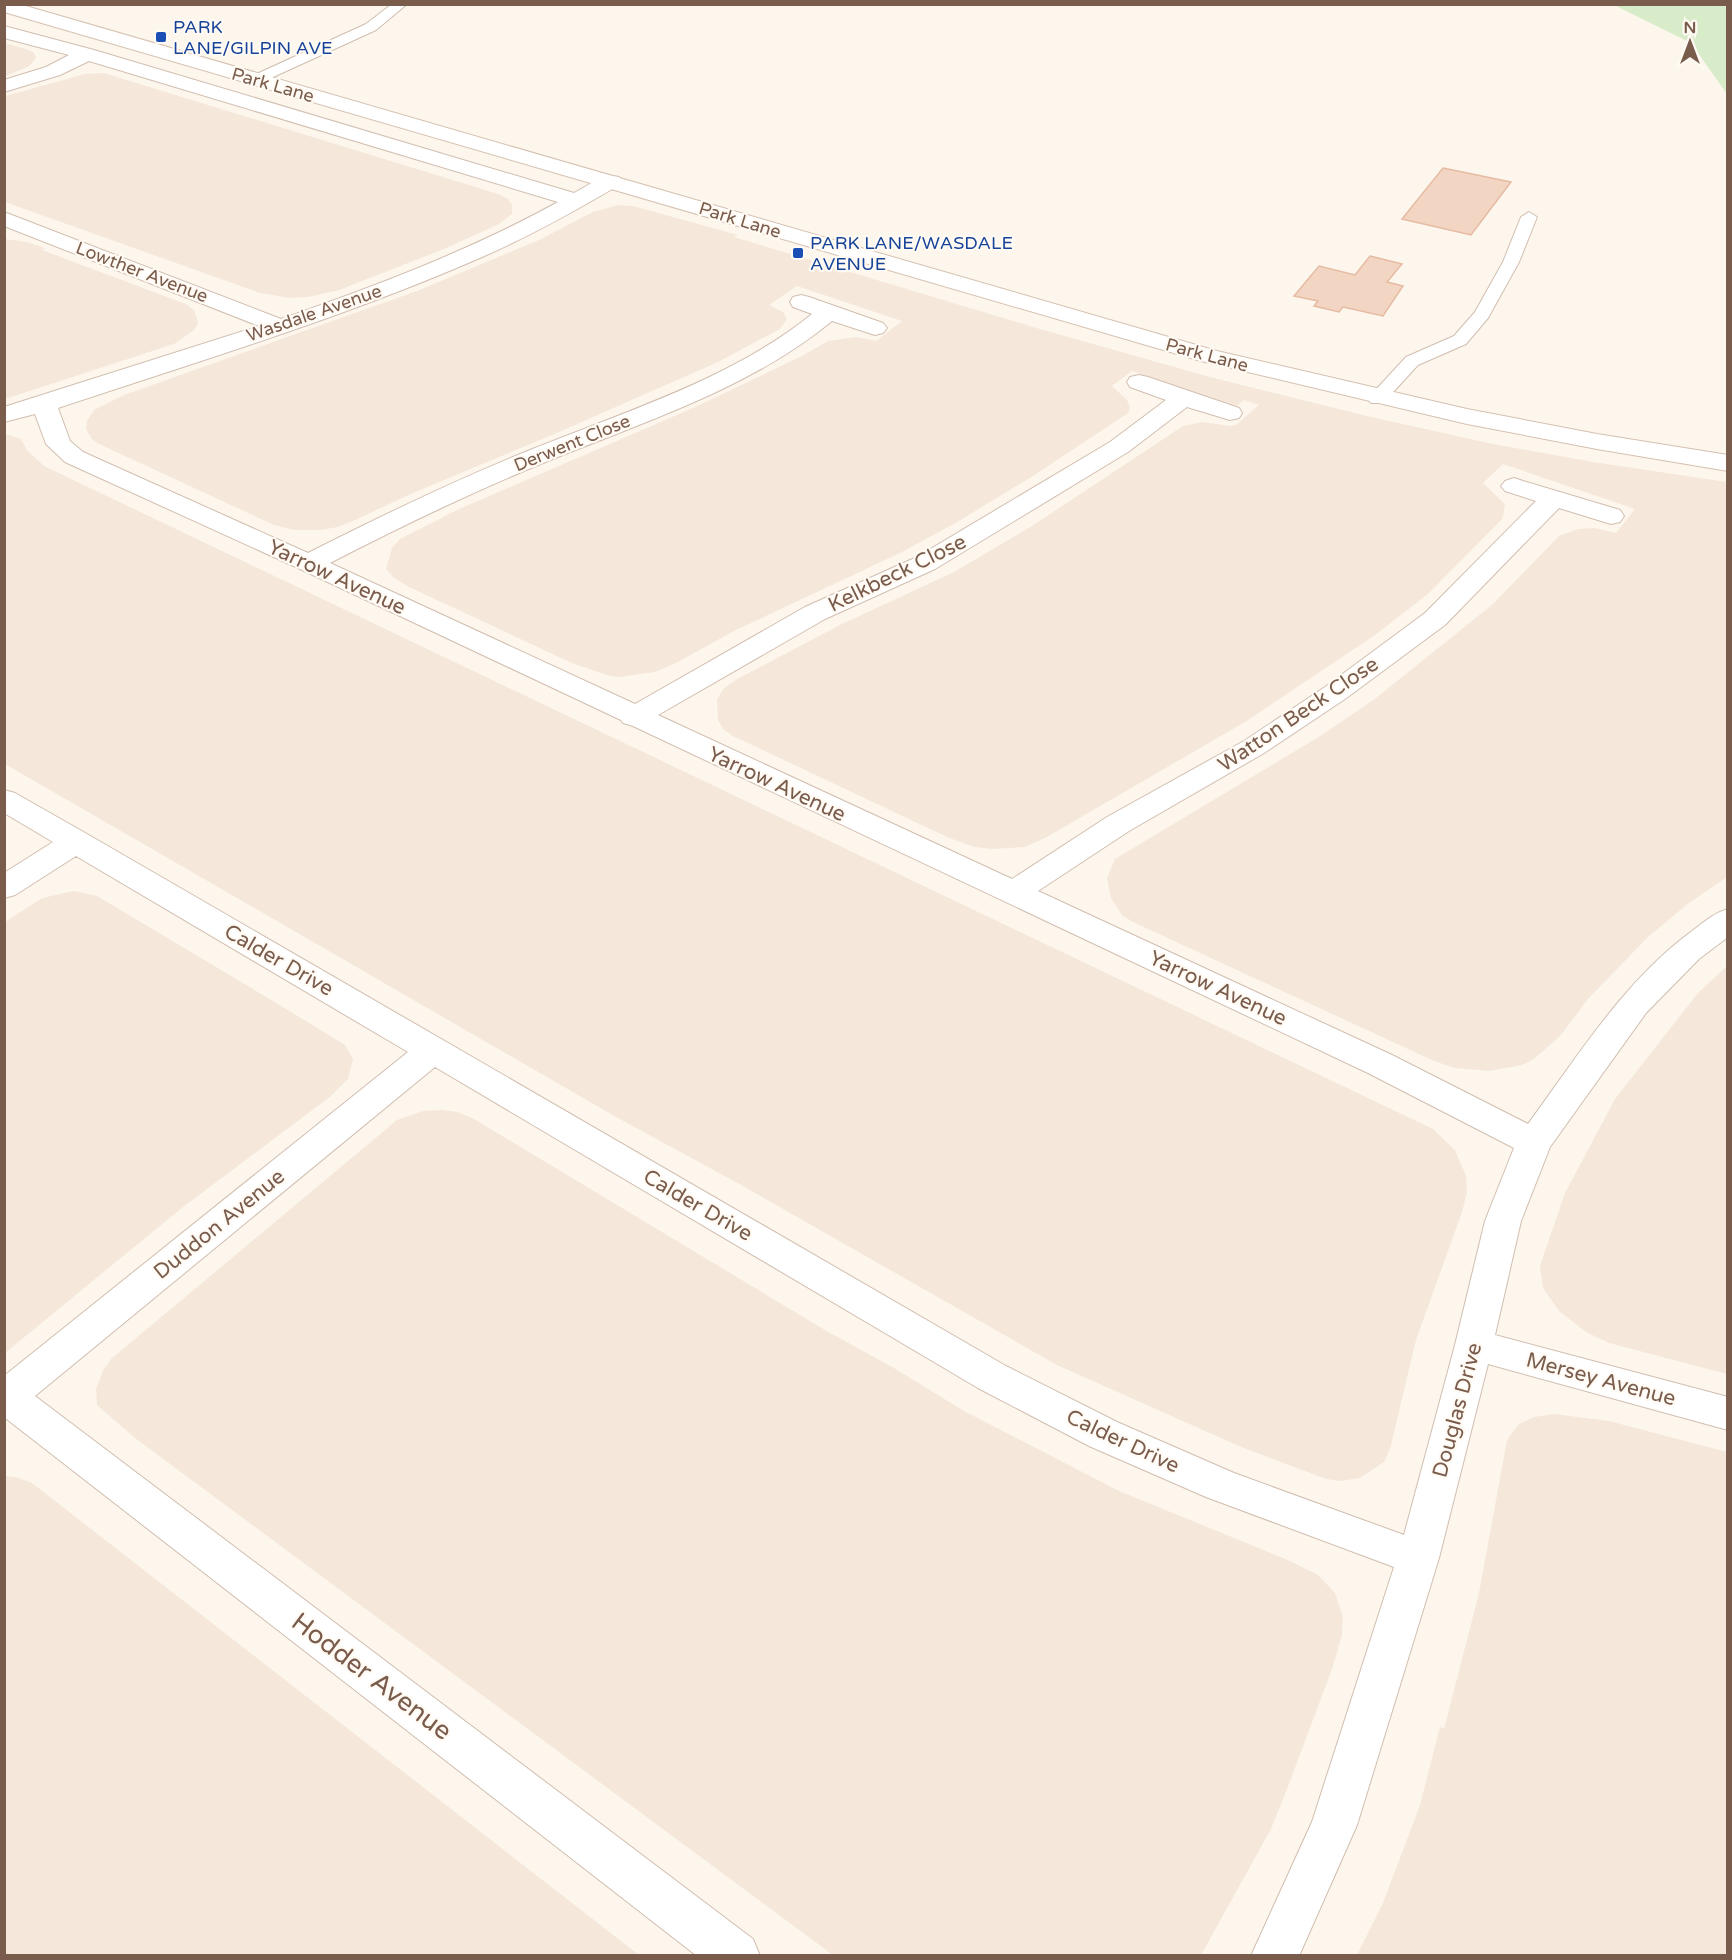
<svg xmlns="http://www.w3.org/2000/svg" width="1732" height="1960" font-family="'Varela Round',sans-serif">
	<rect width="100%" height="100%" fill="#fdf6ec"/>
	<!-- residential -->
	<g fill="#f5e8da">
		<path d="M5,43L29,50L34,53L36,58L28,67L5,76Z"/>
		<path d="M104,73L498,194L508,199L512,205V214L499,224L444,249L339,290L308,297L290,298L260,293L5,202V96L85,74Z"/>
		<path d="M618,205L633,206L738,235L734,237L1040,329L1210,377L1367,416L1493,444L1593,462L1727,482V877L1689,903L1648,937L1588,999L1560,1036L1534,1059L1522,1065L1489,1071L1455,1068L1434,1061L1133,922L1122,915L1111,898L1107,878L1115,859L1322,735L1376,698L1493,604L1559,536L1578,529L1595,528L1616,533L1635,509L1503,464L1483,483L1505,504L1503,518L1428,594L1375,635L1245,722L1045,838L1025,847L992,849L974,847L947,837L733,736L723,729L718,720L717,699L724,688L739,678L842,624L954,572L1032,526L1183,426L1202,422L1230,426L1236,425L1259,405L1244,400L1237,406L1132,371L1112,386L1127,400L1130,407L1128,413L1033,476L954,524L900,553L734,631L676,663L655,672L619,677L610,676L572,663L409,587L394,578L386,569L392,548L400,539L457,510L693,408L802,356L828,341L856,337L876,341L902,321L797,286L769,305L783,312L787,319L780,329L718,362L559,432L413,493L355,520L338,527L320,530H295L274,525L97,443L91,438L86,429L87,421L94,410L124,395L417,291L539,240L593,212Z"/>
		<path d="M5,239L27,242L45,248L42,250L186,304L194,310L198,323L194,330L174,344L5,399Z"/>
		<path d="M5,434L21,439L27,450L44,466L1433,1129L1455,1150L1466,1176L1467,1192L1462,1212L1416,1340L1390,1449L1384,1462L1360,1478L1341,1481L1326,1479L1241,1447L1057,1365L741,1185L616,1117L5,764Z"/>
		<path d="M74,891L97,896L278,1004L345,1045L353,1059L348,1079L331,1096L183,1207L5,1353V922L42,898Z"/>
		<path d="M1727,966V1374L1609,1343L1586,1332L1559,1311L1543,1288L1540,1266L1565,1193L1615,1099L1698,993Z"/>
		<path d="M442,1110L458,1112L474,1119L825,1330L894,1368L964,1411L1119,1491L1288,1560L1318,1575L1335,1593L1343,1617L1342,1635L1332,1669L1287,1789L1271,1829L1201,1955H833L135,1438L97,1405L96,1389L103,1371L111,1359L397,1120L423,1111Z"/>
		<path d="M1554,1414L1609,1421L1727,1452V1955H1357L1383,1903L1420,1805L1440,1727L1444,1729L1479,1593L1507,1440L1519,1424L1534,1417Z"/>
		<path d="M5,1476L16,1477L32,1483L639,1955H5Z"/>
	</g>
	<!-- green -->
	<path fill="#d8ecc9" d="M1614,5H1727V94L1691,43Z"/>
	<!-- building -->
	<g fill="#f3d5c3" stroke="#e6bba3" stroke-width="1.5">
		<path d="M1443,168L1511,182L1471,235L1402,219Z"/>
		<path d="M1370,256L1402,264L1387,282L1403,286L1383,316L1343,307L1339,312L1314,306L1318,301L1294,296L1319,266L1355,275Z"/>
	</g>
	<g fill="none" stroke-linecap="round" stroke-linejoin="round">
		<defs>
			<g id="lane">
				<path d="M392,4H407L376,30L260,83L255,84L248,80L250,77L366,24Z"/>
				<path d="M1529,212L1537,217L1519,262L1488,318L1466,344L1418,365L1383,403H1371L1368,399L1371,395L1406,357L1454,336L1475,312L1503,262L1521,217Z"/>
			</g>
			<path id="street" d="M4,26L94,50L574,193C588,186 603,173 619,177L623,181L619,185C575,211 530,236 482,257C345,317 200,361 58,408L70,441L83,452L308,553C383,515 458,479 535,448C627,411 735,377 812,314L793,307L790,302L793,297L801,295L809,297L883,323L887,328L883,333L875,335L832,321C751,388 644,422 548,461C474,491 402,526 330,563L635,704L805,607L917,557L1110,442L1166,400L1130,387L1127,382L1130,377L1139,375L1148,377L1239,408L1242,413L1239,418L1230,420L1187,407L1128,452L935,569L825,619L658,715L1012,879L1107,817L1244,741L1325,687L1425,613L1536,501L1505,491L1501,486L1505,481L1514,478L1523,481L1620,510L1624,516L1620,522L1611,524L1559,508L1445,625L1345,699L1264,753L1129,831L1038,891L1392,1055L1528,1124C1578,1056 1624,981 1692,931C1704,922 1714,913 1728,909V937L1699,959L1646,1013L1550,1147L1521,1221L1495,1335L1728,1397V1430L1488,1364L1439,1558L1357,1825L1299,1956H1251L1312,1822L1394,1567L1206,1497L1089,1446L978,1388L435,1067L35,1396L753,1939L760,1956H697L4,1417V1376L408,1052L76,856L15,895L4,898V873L53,842L4,813V790L15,793L87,834L1006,1366L1117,1422L1234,1473L1404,1535L1455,1345L1485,1221L1514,1148L1368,1073L633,726L623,723L621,720L300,569L65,462L46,444L35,414L4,422V407L259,326L4,226V212L281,319C376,286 471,250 558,202L89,61L60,75L4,92V80L46,67L69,55L4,38Z"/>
			<path id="secondary" d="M4,4H19L1217,351L1467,409L1597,434L1728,455V471L1597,449L1467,424L1201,361L4,12Z"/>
		</defs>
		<!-- lane casing -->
		<use href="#lane" stroke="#d1beb0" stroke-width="2"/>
		<!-- street casing -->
		<use href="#street" stroke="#d1beb0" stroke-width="2"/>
		<!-- secondary casing -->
		<use href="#secondary" stroke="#d6c0b0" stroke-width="2"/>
		<!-- lane -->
		<use href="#lane" fill="#fff" fill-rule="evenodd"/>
		<!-- street -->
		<use href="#street" fill="#fff" fill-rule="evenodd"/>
		<!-- secondary -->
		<use href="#secondary" fill="#fff" fill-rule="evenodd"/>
	</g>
	<!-- markers -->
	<g fill="#1a4fb4" stroke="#fffaf3" stroke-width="2">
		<rect x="155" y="31" width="12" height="12" rx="3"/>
		<rect x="792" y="247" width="12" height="12" rx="3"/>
	</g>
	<g text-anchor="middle" stroke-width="4.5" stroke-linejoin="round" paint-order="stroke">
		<!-- far-transit labels -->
		<g font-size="18" fill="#164399" stroke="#fffaf3" text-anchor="start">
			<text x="173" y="33">PARK<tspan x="173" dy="21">LANE/GILPIN AVE</tspan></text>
			<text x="810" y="249">PARK LANE/WASDALE<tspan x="810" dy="21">AVENUE</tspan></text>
		</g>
		<!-- far-street labels -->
		<g font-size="18" fill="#7a5c4d" stroke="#fffaf3">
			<text transform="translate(273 85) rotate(16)" y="6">Park Lane</text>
			<text transform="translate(740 220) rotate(17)" y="6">Park Lane</text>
			<text transform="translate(142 272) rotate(21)" y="6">Lowther Avenue</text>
			<text transform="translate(314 313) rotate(-19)" y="6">Wasdale Avenue</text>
			<text transform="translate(1207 355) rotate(15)" y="6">Park Lane</text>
			<text transform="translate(572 443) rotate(-22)" y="6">Derwent Close</text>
		</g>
		<!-- street labels -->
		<g font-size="21" fill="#7a5c4d" stroke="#fffaf3">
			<text transform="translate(897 573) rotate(-26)" y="7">Kelkbeck Close</text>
			<text transform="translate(337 577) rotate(25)" y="7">Yarrow Avenue</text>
			<text transform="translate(1298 714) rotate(-34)" y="7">Watton Beck Close</text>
			<text transform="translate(777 784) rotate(25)" y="7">Yarrow Avenue</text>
			<text transform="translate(279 960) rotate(30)" y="7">Calder Drive</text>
			<text transform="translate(1218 988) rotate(25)" y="7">Yarrow Avenue</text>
			<text transform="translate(698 1205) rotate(30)" y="7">Calder Drive</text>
			<text transform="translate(219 1224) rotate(-39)" y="7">Duddon Avenue</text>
			<text transform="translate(1601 1379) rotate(15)" y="7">Mersey Avenue</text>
			<text transform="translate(1457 1410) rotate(-75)" y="7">Douglas Drive</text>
			<text transform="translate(1123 1441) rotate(25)" y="7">Calder Drive</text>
		</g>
		<!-- near-street labels -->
		<g font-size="26" fill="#7a5c4d" stroke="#fffaf3">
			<text transform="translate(372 1676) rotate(37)" y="9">Hodder Avenue</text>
		</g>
	</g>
	<!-- border -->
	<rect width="1732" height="1960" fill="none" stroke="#7a5c4d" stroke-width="12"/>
	<!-- north arrow -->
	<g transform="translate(1690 42)" stroke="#fffaf3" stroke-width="4.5" paint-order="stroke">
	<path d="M0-4.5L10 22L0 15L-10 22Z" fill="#7a5c4d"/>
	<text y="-9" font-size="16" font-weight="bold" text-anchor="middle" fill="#7a5c4d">N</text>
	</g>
</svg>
